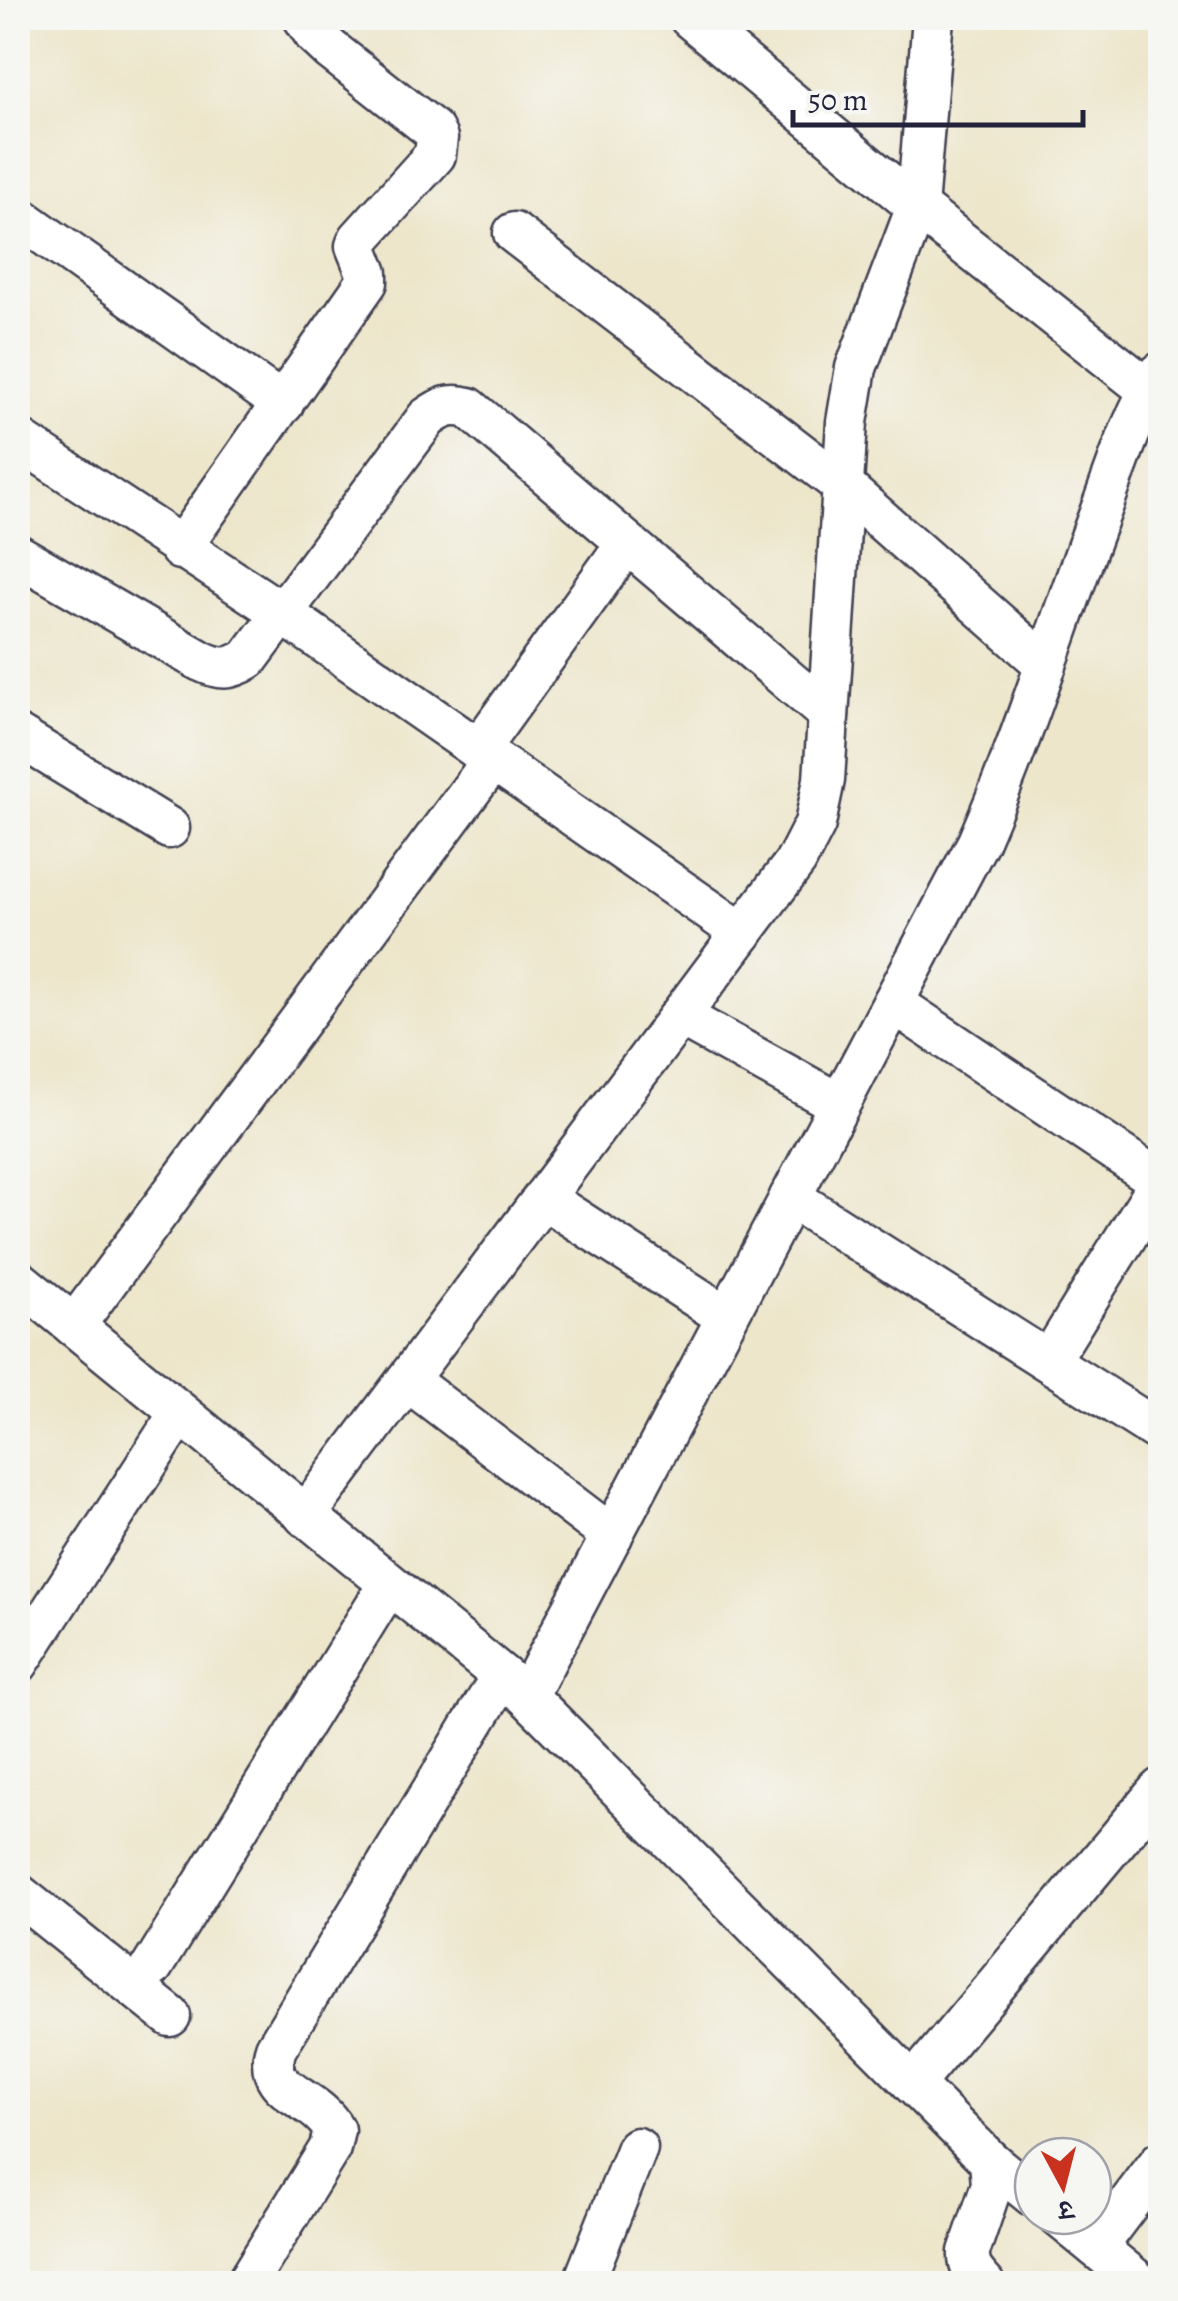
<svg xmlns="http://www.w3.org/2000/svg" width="1178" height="2301" font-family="Alegreya,'Noto Serif Devanagari',serif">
	<rect width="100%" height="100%" fill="#f6f6f2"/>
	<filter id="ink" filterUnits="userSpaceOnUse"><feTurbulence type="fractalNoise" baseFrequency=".01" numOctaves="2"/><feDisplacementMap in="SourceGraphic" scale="20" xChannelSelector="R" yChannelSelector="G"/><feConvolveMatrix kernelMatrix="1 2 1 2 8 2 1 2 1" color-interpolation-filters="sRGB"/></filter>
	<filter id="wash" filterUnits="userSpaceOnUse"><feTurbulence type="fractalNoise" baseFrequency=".0048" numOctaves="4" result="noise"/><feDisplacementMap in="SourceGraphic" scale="40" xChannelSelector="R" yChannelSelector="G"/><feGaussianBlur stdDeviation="2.25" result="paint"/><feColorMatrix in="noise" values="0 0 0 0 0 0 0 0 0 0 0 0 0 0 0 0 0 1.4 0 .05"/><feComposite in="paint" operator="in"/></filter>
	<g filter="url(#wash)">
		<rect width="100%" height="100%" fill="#ede6cb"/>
	</g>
	<g filter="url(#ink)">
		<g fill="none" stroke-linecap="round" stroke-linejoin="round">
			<defs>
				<g id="minor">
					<path d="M690,18L917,207L1160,399"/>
					<path d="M18,216L283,404"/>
					<path d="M514,233L843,486L1046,665"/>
					<path d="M18,439L282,613L742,933"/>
					<path d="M180,549L367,282V273L356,246L359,239L435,155L437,138L433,130L331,50L315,35L304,18"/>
					<path d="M18,555L201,661C220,670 230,670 248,659L427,418C442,407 451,403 469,408L828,714"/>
					<path d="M18,736L169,828"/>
					<path d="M478,750L627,543"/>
					<path d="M893,1003L1160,1181"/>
					<path d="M680,1016L839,1104"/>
					<path d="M790,1197L1160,1432"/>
					<path d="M543,1198L727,1317"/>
					<path d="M18,1280L527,1696L990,2161L992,2185L969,2252C968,2267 974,2273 984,2284"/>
					<path d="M74,1326L493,760"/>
					<path d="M1049,1361L1160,1182"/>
					<path d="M407,1380L612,1536"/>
					<path d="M305,1516L796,861L815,824L824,780L847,422L856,368L917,207L933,18"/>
					<path d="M18,1663L180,1413"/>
					<path d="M527,1696L978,842C1025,734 1059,622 1100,513C1117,467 1133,414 1160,373"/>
					<path d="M18,1894L170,2016"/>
					<path d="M152,1967L389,1584"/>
					<path d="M913,2084L1160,1789"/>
					<path d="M990,2161L1033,2196"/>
					<path d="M1058,2216L1141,2284"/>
					<path d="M1096,2247L1160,2162"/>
					<path d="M246,2284L330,2148L334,2130C316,2094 260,2095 276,2048L502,1676"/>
					<path d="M583,2284L637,2148"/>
				</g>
			</defs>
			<!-- minor casing -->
			<use href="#minor" stroke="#403f51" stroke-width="45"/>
			<!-- minor -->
			<use href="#minor" stroke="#fff" stroke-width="40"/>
		</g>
	</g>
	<!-- margin -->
	<rect width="1178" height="2301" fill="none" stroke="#f6f6f2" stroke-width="60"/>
	<!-- north arrow -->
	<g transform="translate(1063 2186) rotate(173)"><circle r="48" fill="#f6f6f2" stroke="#a1a1a9" stroke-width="2.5"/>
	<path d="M0-8L18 38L0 25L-18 38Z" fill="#c8321e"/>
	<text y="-15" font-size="28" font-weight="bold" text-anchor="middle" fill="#22223b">उ</text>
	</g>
	<!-- scale -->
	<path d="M793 110v15h290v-15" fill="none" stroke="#22223b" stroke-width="5"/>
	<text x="808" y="110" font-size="30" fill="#22223b" stroke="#f6f6f2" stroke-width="8" paint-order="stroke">50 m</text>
</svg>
